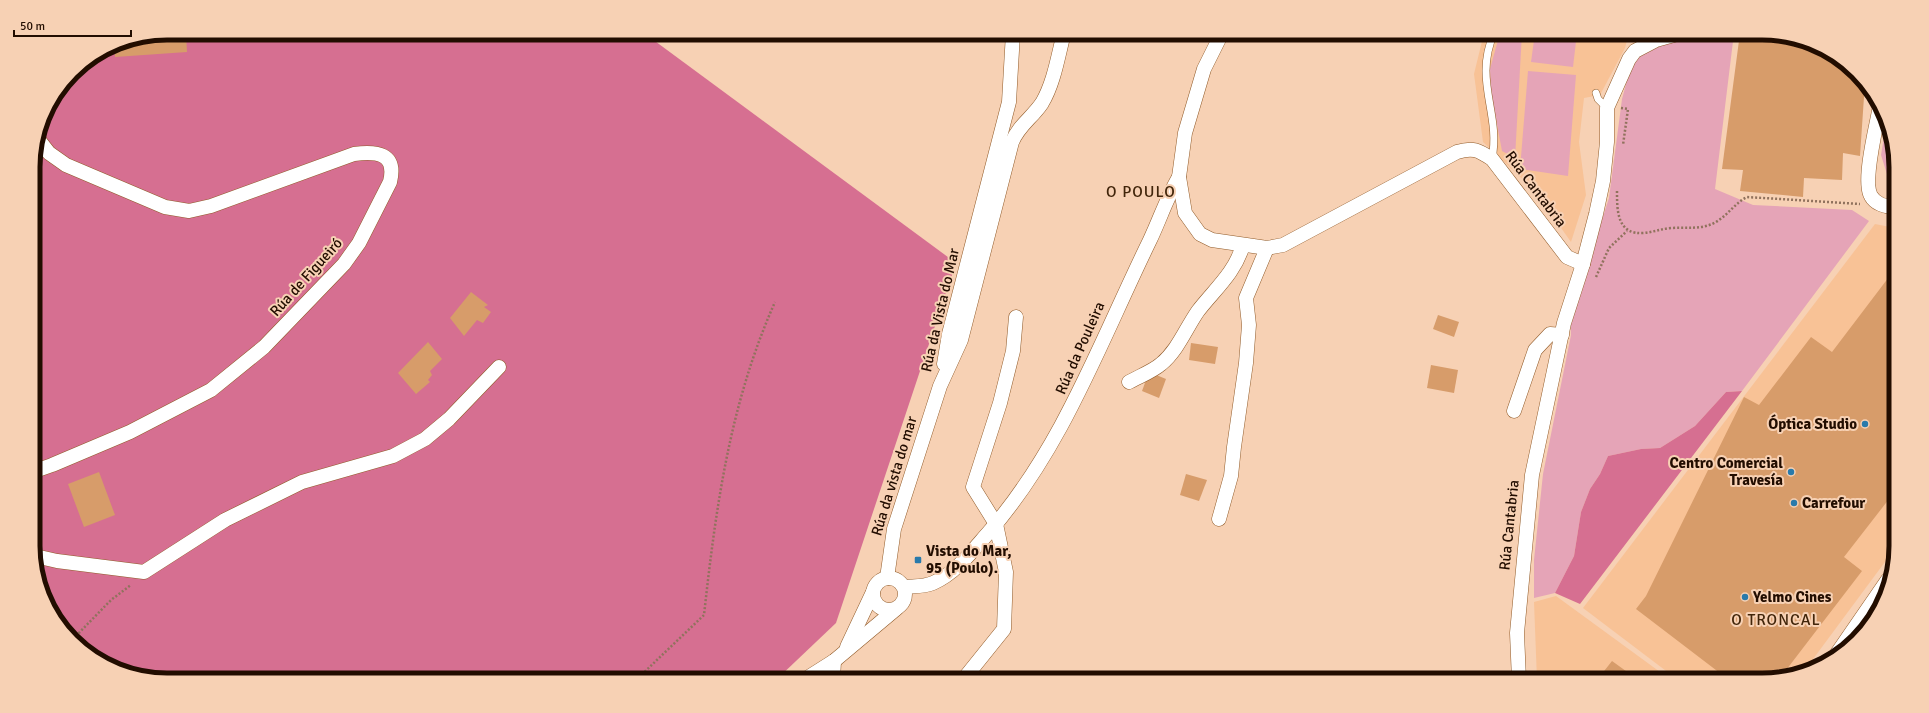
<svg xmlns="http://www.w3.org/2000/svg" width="1929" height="713" font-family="Signika,sans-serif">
	<rect width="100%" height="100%" fill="#f7d1b4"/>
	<!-- built -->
	<g fill="#f8c296">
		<path d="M1484,33H1629L1625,48L1600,95L1584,98L1579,142L1586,195L1571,242L1535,191L1483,142L1474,74Z"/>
		<path d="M1875,224L1895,228L1896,547L1802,674L1771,680H1678L1583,608Z"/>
		<path d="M1556,596L1671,680H1537L1534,602Z"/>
	</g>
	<!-- green -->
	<g fill="#e5a4b7">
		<path d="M1500,33H1522L1515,158L1502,151L1491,92L1490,69Z"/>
		<path d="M1535,33H1577L1573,67L1531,62Z"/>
		<path d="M1662,33H1734L1715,189L1753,205L1852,210L1869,221L1742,391L1726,392L1695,426L1660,448L1641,449L1608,456L1600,474L1590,489L1581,512L1574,556L1555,593L1534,598V560L1543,474L1571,335L1570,317L1609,198L1622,99L1632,62Z"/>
		<path d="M1528,71L1576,75L1568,176L1520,169Z"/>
		<path d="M1887,119L1895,149V188L1891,187L1881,155Z"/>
	</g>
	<!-- forest -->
	<g fill="#d66f91">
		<path d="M167,33H644L956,263L836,623L776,680H167L124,673L66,634L36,572L33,158L47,107L78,66L116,43Z"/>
		<path d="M1742,391L1580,604L1555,593L1574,556L1581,512L1590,489L1600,474L1608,456L1641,449L1660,448L1695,426L1726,392Z"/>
	</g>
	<!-- building -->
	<g fill="#d79c6a">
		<path d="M167,33H186L187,52L115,57L114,44L116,43Z"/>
		<path d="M1740,33H1762L1805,40L1863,79L1865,82L1860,156L1843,153L1842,180L1804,178L1803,197L1740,191L1743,170L1722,169Z"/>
		<path d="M1895,269L1896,490L1844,557L1862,571L1780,678L1771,680H1729L1636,609L1646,596L1744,397L1759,405L1811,337L1832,352Z"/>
		<path d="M471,292L488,305L484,307L491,312L483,323L477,320L464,336L450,318Z"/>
		<path d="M1438,315L1459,322L1454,337L1433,329Z"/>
		<path d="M428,342L442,359L430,371L432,375L428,380L430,382L416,394L398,373Z"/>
		<path d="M1191,343L1218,347L1215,364L1189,360Z"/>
		<path d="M1431,365L1458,370L1454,393L1427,388Z"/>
		<path d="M1149,372L1166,379L1159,398L1142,391Z"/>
		<path d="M99,472L115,515L84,527L68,484Z"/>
		<path d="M1186,474L1207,480L1199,501L1180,495Z"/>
		<path d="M1612,661L1637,679L1646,672L1657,680H1597Z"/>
	</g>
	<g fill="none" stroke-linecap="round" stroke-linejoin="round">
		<defs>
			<g id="service">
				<path d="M1596,93L1598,99L1607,108"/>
				<path d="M1492,159C1501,113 1473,81 1494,33"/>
			</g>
			<g id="minor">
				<path d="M1222,33L1204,69L1185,133L1179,177L1185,213L1200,234L1212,240L1267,248L1283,245L1457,152C1473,147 1478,150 1492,159L1567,257L1583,264"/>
				<path d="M1880,106C1877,124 1862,181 1871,196C1876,205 1886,206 1895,208"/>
				<path d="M944,364L949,334L1009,102L1013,33"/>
				<path d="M1129,382C1140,376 1153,371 1161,364C1178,350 1186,328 1198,311C1215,289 1235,273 1243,245"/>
				<path d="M1514,411L1535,350L1550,334L1562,335"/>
				<path d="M35,471L52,465L130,432L211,390L264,347L344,264L359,243L390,182C397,153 377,151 354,154L211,206L189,211L165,207L66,165L49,153L38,139"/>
				<path d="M1219,519L1231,476L1234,447L1246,363L1249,325L1246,298L1267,248"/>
				<path d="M35,556L57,561L144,572L225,520L302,482L393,456L425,439L449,419L499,367"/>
				<path d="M887,578L894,529L940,386L961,340L1012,142C1019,125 1032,118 1042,103C1054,83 1058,56 1064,33"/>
				<circle cx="889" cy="594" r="16"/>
				<path d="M904,587C914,586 924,587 933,583C956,573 973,550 989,532C1063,447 1101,340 1150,240C1160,219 1167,197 1179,177"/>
				<path d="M847,647L873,592"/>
				<path d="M804,680L834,661L896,609"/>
				<path d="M833,680L834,661"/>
				<path d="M963,680L1004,629L1006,572L996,524L973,487L1000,403L1013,351L1016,317"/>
				<path d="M1519,680L1517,633L1532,475L1564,323L1583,264L1596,214L1603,181L1607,142V108L1629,59L1635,51L1656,40L1681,33"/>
			</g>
			<path id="secondary" d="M1839,655L1890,581"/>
			<path id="primary" d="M1868,626L1876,616"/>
		</defs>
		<!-- service casing -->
		<use href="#service" stroke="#915b29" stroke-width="8"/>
		<!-- minor casing -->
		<use href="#minor" stroke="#915b29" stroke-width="15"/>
		<!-- secondary casing -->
		<use href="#secondary" stroke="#915b29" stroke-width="20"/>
		<!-- primary casing -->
		<use href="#primary" stroke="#915b29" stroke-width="22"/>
		<!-- path -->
		<g stroke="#90725d" stroke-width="2.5" stroke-dasharray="2 2" stroke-linecap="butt">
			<path d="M1621,108L1628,109L1623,145"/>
			<path d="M1617,191C1617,211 1617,235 1644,233C1653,232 1661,229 1671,228C1687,227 1702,230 1716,222C1728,215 1735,203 1747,197L1860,204"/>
			<path d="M1596,277L1609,248L1627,231"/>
			<path d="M73,639L111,600L131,585"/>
			<path d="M636,680L704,615C716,506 730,403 775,302"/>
		</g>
		<!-- service -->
		<use href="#service" stroke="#fff" stroke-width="7"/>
		<!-- minor -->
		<use href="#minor" stroke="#fff" stroke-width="14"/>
		<!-- secondary -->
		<use href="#secondary" stroke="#fff" stroke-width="19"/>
		<!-- primary -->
		<use href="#primary" stroke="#fff" stroke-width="21"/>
	</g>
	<!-- markers -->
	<g fill="#297aab" stroke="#f7d1b4" stroke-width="1.5">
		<circle cx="1865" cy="424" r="4"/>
		<circle cx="1791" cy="472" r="4"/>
		<circle cx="1794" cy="503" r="4"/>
		<rect x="914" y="556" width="8" height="8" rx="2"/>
		<circle cx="1745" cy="597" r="4"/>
	</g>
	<g text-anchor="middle" stroke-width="4" stroke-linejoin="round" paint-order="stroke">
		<!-- street labels -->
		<g font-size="15" fill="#220d00" stroke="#f7d1b4">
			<text transform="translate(1536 189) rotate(53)" y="5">Rúa Cantabria</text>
			<text transform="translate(306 277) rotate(-48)" y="5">Rúa de Figueiró</text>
			<text transform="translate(940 310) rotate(-77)" y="5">Rúa da Vista do Mar</text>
			<text transform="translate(1080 348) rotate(-66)" y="5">Rúa da Pouleira</text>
			<text transform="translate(894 476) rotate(-73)" y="5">Rúa da vista do mar</text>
			<text transform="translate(1509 525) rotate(-84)" y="5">Rúa Cantabria</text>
		</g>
		<!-- poi labels -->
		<g font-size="15" font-weight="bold" fill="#220d00" stroke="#f7d1b4" text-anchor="start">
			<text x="1857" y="429" text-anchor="end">Óptica Studio</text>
			<text x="1783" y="468" text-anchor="end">Centro Comercial<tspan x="1783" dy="17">Travesía</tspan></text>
			<text x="1802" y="508">Carrefour</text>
			<text x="926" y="556">Vista do Mar,<tspan x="926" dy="17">95 (Poulo).</tspan></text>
			<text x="1753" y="602">Yelmo Cines</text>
		</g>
		<!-- neighbourhood labels -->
		<g font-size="16" letter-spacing="1" fill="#41250a" stroke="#f7d1b4">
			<text x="1141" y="197">O POULO</text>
			<text x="1776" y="625">O TRONCAL</text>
		</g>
	</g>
	<!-- crop -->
	<path d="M0 0H1929V713H0ZM167 40H1762A127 127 0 0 1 1889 167V546A127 127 0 0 1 1762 673H167A127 127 0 0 1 40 546V167A127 127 0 0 1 167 40Z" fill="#f7d1b4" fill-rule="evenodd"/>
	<path fill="none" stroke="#220d00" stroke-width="5" d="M167 40H1762A127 127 0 0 1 1889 167V546A127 127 0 0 1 1762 673H167A127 127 0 0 1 40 546V167A127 127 0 0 1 167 40Z"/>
	<!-- scale -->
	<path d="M14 30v6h117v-6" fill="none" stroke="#220d00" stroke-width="2"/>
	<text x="20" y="30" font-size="12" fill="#220d00" stroke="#f7d1b4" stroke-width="3" paint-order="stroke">50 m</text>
</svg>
